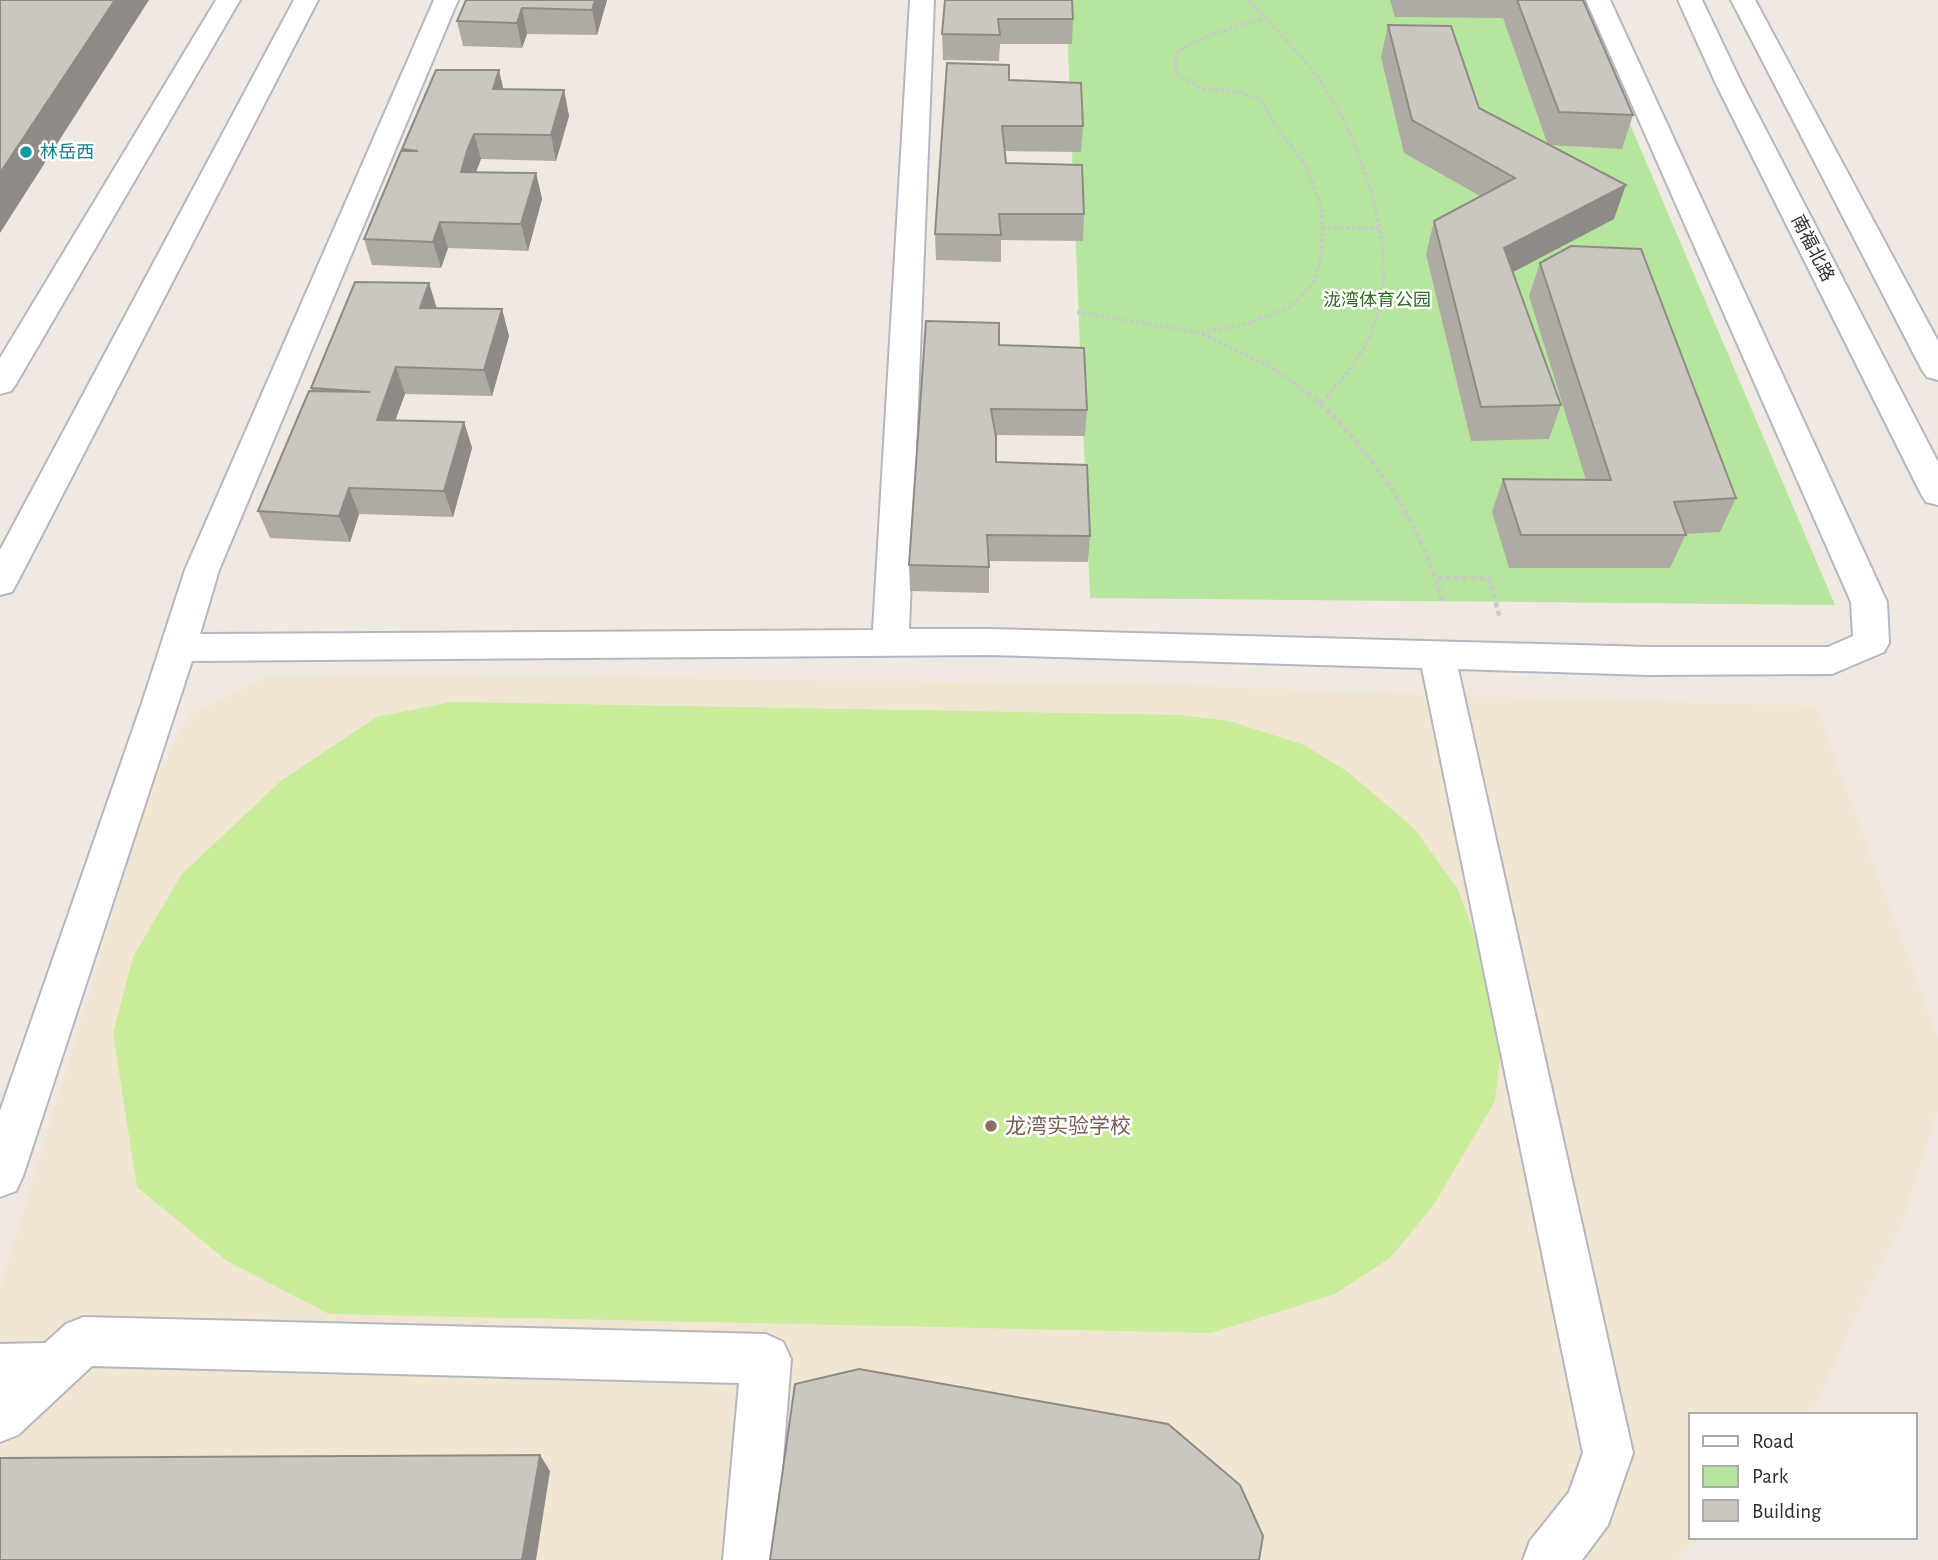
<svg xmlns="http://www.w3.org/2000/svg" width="1938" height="1560" font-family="'Alegreya Sans','Noto Sans SC',sans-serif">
	<rect width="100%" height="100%" fill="#efe9e1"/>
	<!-- education -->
	<path fill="#f0e6d1" d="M429,675L1175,685L1448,696L1816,706L1938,1039V1111L1903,1219L1810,1415H1691V1537H1701L1676,1560H0V1290L153,780L191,714L266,676Z"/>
	<!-- green -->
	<path fill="#b6e59e" d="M1066,0H1577L1835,605L1090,598Z"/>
	<!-- pitch -->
	<path fill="#c9ec9a" d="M451,702L1182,715L1229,721L1304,745L1348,772L1414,828L1458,890L1486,963L1502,1038L1495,1101L1433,1206L1390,1258L1335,1294L1211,1333L329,1314L227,1261L137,1187L113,1034L133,957L182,874L281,781L377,717Z"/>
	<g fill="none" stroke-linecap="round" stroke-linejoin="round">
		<defs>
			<g id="minor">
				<path d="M216,0H240L16,384L11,391L0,394V358Z"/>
				<path d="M294,0H318L17,583L12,592L0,595V550Z"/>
				<path d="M434,0H458L219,570L200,634L873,630L910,0H934L909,629H989L1648,647H1828L1853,636L1851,602L1586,0H1610L1887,602L1889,643L1884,652L1832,674L1648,675L1458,669L1633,1453L1608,1525L1582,1560H1523L1530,1541L1569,1492L1583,1453L1422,668L989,655L192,661L23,1176L16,1191L0,1197V1111L142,703L185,570Z"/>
				<path d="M1678,0H1702L1742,84L1938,462V505L1926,502L1921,494L1716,84Z"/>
				<path d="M1731,0H1755L1938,341V380L1927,377L1922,370Z"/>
				<path d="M83,1317L766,1334L783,1342L791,1359L775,1560H723L739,1383L92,1366L18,1435L0,1442V1344L45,1343L66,1324Z"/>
			</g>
		</defs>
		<!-- minor casing -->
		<use href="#minor" stroke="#b4b7c1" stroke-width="4"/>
		<!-- path-far1 -->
		<g stroke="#c9c9c9" stroke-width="3.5" stroke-dasharray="3.5 2.5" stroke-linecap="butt">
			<path d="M1248,0C1277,31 1309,61 1331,98C1346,122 1357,149 1366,176C1394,260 1393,327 1329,394"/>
			<path d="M1322,227L1379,229"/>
			<path d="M1077,312L1201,333L1243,325L1290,307L1313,284L1322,252V209L1305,164L1277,128L1261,100L1240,92L1204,89L1175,73L1177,51L1213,34L1264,18"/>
			<path d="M1202,334L1268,365L1309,394"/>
		</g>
		<!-- path -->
		<g stroke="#c9c9c9" stroke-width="4.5" stroke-dasharray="5 3.5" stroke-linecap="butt">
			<path d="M1307,393C1367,441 1423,526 1442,601"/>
			<path d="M1320,404L1331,393"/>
			<path d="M1437,578L1489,579L1500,618"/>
		</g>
		<!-- minor -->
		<use href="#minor" fill="#fff" fill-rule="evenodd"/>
	</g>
	<!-- wall -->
	<g fill="#afaba4">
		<path d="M466,0H607L597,35L527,34L522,48L463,46L457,21Z"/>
		<path d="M945,0L1073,19L1072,44H1000L999,61L943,60L942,34Z"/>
		<path d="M1390,0H1583L1633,115L1622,149L1550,145L1614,219L1513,272L1561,405L1549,439L1471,441L1426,254L1434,221L1480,196L1404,153L1381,57L1388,25L1479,108L1548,145L1503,18L1395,17Z"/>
		<path d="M1009,80L1083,126L1081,152L1005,151L1006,163L1084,214L1083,241L1001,240V262L936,260L935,234Z"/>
		<path d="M504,89L564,90L569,116L556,161L481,159L476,172L536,173L542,199L528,251L448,248L441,268L372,265L364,239L402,151V149Z"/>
		<path d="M1540,263L1736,498L1720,532L1686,534L1670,568H1509L1492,512L1503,479L1586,480L1529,296Z"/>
		<path d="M429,283L436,308L502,309L509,336L492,396L405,394L395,420L464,422L472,448L453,517L359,514L350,542L270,538L258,511L312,391L311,388Z"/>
		<path d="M999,345L1087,410L1085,436L996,435V462L1090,536L1088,562L989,561V593L910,591L909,565Z"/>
	</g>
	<!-- shaded-wall -->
	<g fill="#8e8b86">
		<path d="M115,0H149L0,233V173Z"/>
		<path d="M595,0H607L597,35L592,10Z"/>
		<path d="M522,8L527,34L522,48L517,23Z"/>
		<path d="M499,70L505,96L493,89Z"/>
		<path d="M564,90L569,116L556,161L551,135Z"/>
		<path d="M474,134L481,159L474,177L461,172Z"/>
		<path d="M536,173L542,199L528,251L521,224Z"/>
		<path d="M1626,185L1614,219L1494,282L1504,248Z"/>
		<path d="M440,222L448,248L441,268L433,242Z"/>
		<path d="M429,283L437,309L420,308Z"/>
		<path d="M502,309L509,336L492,396L484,370Z"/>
		<path d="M396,367L405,394L386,446L377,420Z"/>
		<path d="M464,422L472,448L453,517L444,491Z"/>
		<path d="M349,488L359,514L350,542L339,516Z"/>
		<path d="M540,1455L550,1471L536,1560H522Z"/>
	</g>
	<!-- building -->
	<g fill="#cbc7bf" stroke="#8e8b86" stroke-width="2">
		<path d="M0,0H115L0,173Z"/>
		<path d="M466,0H595L592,10L522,8L517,23L457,21Z"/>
		<path d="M945,0H1072L1073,19H998L1000,35L942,34Z"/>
		<path d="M1517,0H1583L1633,115L1559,112Z"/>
		<path d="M1388,25L1451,26L1479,108L1626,185L1504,248L1561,405L1481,407L1434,221L1515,178L1412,120Z"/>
		<path d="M947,63L1009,65V80L1081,83L1083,126H1002L1006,163L1082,165L1084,214H999L1001,235L935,234Z"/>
		<path d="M436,70H499L493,89L564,90L551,135L474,134L467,151L461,172L536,173L521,224L440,222L433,242L364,239L401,151H418L402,149Z"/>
		<path d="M1571,246L1641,249L1736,498L1674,502L1686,535H1521L1503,479L1611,480L1540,263Z"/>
		<path d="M355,282L429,283L420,308L502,309L484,370L396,367L377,420L464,422L444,491L349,488L339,516L258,511L309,391L370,392L311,388Z"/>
		<path d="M926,321L999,323V345L1084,348L1087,410L991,409L996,437V462L1087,465L1090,536L987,535L989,567L909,565Z"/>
		<path d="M859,1369L1168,1424L1240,1485L1263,1536L1259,1560H770L795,1384Z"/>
		<path d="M540,1455L522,1560H0V1458Z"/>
	</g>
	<!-- markers -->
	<circle fill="#0f9aa8" stroke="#fff" stroke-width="2.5" cx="26" cy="152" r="7"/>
	<circle fill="#8d6e63" stroke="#fff" stroke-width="2.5" cx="991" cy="1126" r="7"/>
	<g text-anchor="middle" stroke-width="5" stroke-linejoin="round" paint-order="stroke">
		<!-- far-culture labels -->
		<g font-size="18" fill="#0d838f" stroke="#fff" text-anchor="start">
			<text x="40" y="158">林岳西</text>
		</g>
		<!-- far-street labels -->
		<g font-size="18" fill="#2e2e2e" stroke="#fff">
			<text transform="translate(1813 248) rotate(63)" y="6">南福北路</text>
		</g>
		<!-- far-park labels -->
		<g font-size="18" fill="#2c6e1b" stroke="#fff">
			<text x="1377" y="306">泷湾体育公园</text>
		</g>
		<!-- education labels -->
		<g font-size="21" fill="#785e54" stroke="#fff" text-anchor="start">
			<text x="1005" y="1133">龙湾实验学校</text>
		</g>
	</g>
	<!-- legend -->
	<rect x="1689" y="1413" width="228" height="126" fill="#ffffff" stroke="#ababab" stroke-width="2"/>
	<rect x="1703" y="1436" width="35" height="10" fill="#ffffff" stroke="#ababab" stroke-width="2"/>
	<text x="1752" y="1448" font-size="21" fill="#2e2e2e">Road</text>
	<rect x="1703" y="1466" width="35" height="21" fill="#b6e59e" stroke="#ababab" stroke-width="2"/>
	<text x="1752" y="1483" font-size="21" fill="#2e2e2e">Park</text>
	<rect x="1703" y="1500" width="35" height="21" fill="#cbc7bf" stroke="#ababab" stroke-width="2"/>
	<text x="1752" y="1518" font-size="21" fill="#2e2e2e">Building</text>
</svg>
